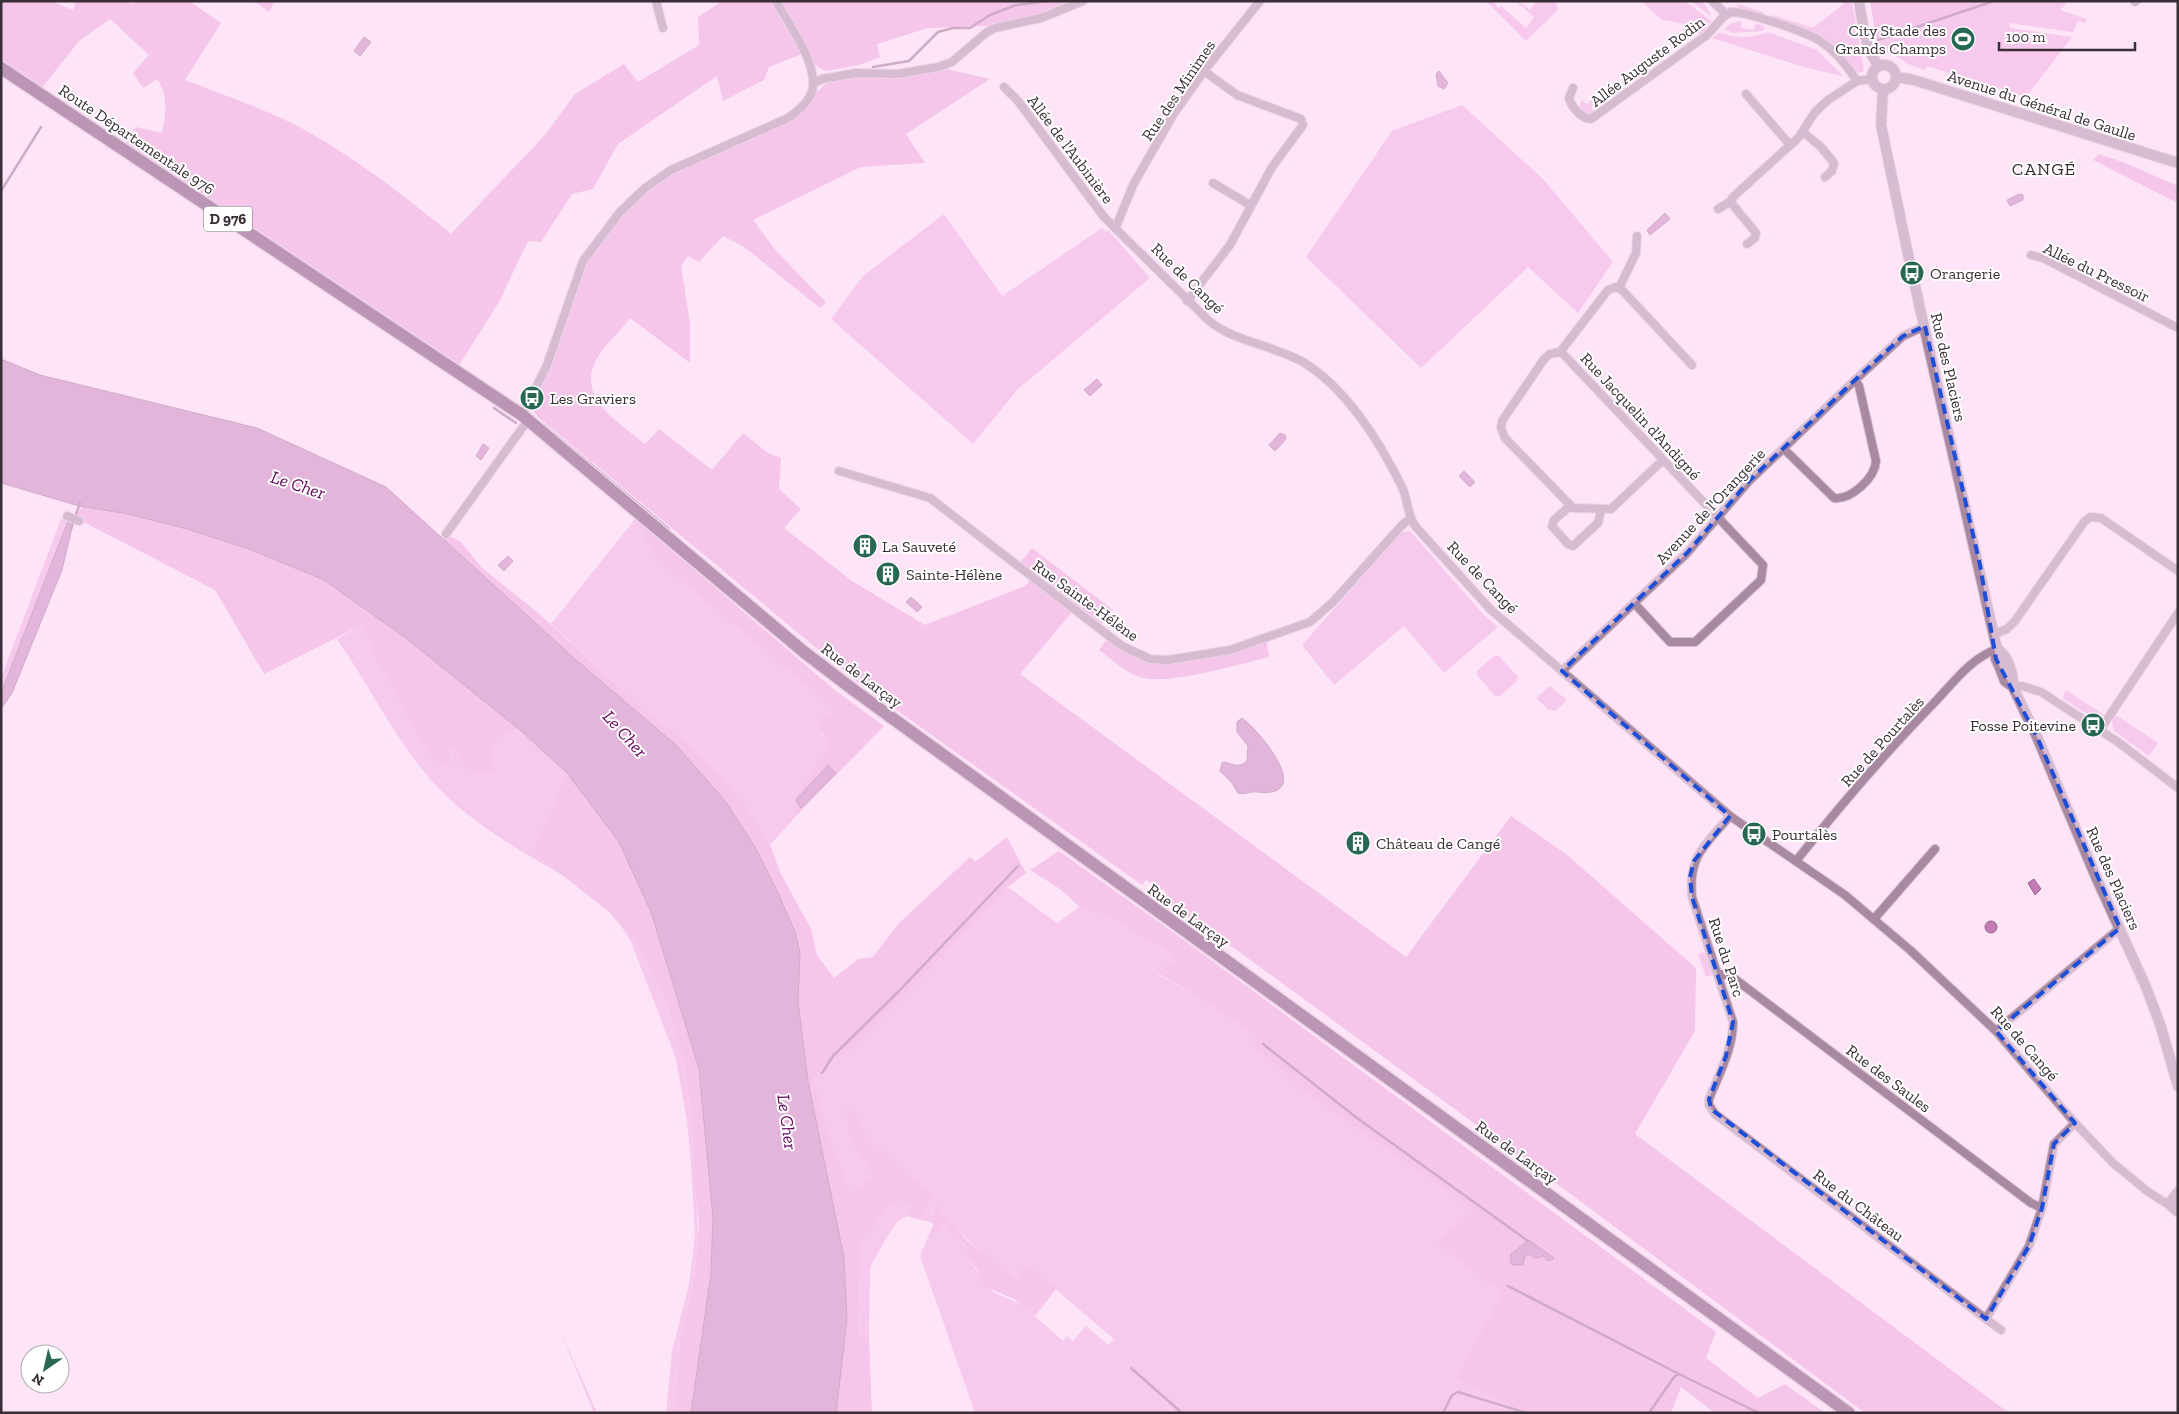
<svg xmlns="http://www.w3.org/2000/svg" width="2179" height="1414" font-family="'Zilla Slab',serif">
	<rect width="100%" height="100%" fill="#fde5f7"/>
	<!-- green -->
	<g fill="#f0a7e0">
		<path d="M1486,1H1493L1498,8L1501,6L1526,28L1534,17L1516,1H1519L1530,10L1537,1H1556L1558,10L1526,41Z"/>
		<path d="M1641,1H1685L1711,21L1701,35L1681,23L1662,20Z"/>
		<path d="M1691,1H1703L1711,15H1709Z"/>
		<path d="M1852,1L1864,71L1858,73L1822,38L1772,20L1773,15L1813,28L1846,2Z"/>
		<path d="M2000,1H2064L2067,3L2060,10L2087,19L2085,23L2078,21L2073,32L2009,23L2010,28L2072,37L2026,97L1927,66L1925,70L1910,65L1893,54L1881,51L1877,42Z"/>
		<path d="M1738,4L1763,12L1765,15L1763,17L1739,9Z"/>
		<path d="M1742,21L1741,28L1754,30L1756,23L1765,27L1763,31L1732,33L1724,29L1732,23Z"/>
		<path d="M1720,32C1732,39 1755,38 1768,32L1817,50L1843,76L1807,68L1712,38Z"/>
		<path d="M1593,98L1598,102L1591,108L1597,113L1587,115L1580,107L1581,100L1587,104Z"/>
		<path d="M1462,105L1543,179L1613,262L1578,313L1528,267L1421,368L1306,257L1392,131Z"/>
		<path d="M944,214L1002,296L1102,228L1106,232L1108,230L1150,278L1018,389L973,444L831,319L863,276Z"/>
		<path d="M61,519L68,521L1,693V678Z"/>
		<path d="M635,519L651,552L668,570L833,708L822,733L827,740L826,750L794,798L797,815L770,845L744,802L720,774L685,741L648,713L551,624Z"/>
		<path d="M1410,531L1483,614L1498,627L1444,673L1404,626L1334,685L1302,645L1402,532Z"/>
		<path d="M362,625L373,653L419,738L432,755L450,759L451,749H455L461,761L494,771C494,742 488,736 520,730L567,773L533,852L572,881C523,852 467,822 430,779C393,736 369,685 337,639Z"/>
		<path d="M1495,655L1499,656L1518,677L1517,681L1500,696H1495L1477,675V671Z"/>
		<path d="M1550,686L1567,700L1556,711L1549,710L1536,698Z"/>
		<path d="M2066,690L2104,715L2094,718L2062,698Z"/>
		<path d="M2116,715L2158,743L2149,756L2114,731L2112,722Z"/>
		<path d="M1008,887L1057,923L1079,907L1084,911L1109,915L1139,936L1164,948L1173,961L1157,974L1198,996L1259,1038L1255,1045L1310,1096L1476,1209L1438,1242L1501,1293L1456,1380L1523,1413H975L920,1256L928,1237L930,1241L942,1221L967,1247V1257L993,1292L1022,1305L1063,1341L1067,1336L1073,1341L1086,1326L1108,1345L1114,1339L1026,1264L1015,1279C985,1258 960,1234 935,1207L930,1222L920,1220L933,1196L873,1142L865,1133L853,1108L846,1109L849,1140L874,1175L851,1192L827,1129L814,1076L835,1058L850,1050Z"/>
		<path d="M621,926L637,944L665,998L684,1062L694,1135L698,1237L694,1279L680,1342L674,1413H666L672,1351L689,1284L693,1254L695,1234L691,1163L687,1121L676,1059L631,942Z"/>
		<path d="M1705,952L1713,975L1706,977L1698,954Z"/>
		<path d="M895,1201L912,1203L913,1206L907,1216L898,1221L887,1237L870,1267L869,1337L858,1336L861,1243L884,1214V1210Z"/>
		<path d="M559,1328L595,1408L597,1413H594Z"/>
	</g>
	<!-- forest -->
	<g fill="#ea9eda">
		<path d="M1,1H51L73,10L76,1H128L133,4L136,1H189L221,23L185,80C227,97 273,111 312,134C361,162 407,198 451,234L545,135L575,94L624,64L638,82L699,45L698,17L722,1H765L766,3L770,1H1083L1011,25L928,28L877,44L880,57L860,65L826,71L809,62L804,53L769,67L764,80L723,101L717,76L618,144L593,189L572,194L541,242L528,241L499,302L456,370L121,149L136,127L162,133C166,113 169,96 157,79L143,88L133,73L149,55L110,19L79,41L38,93L1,68Z"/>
		<path d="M254,1H275L269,12Z"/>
		<path d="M1870,1H2000L1877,42Z"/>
		<path d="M938,67L990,79L906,134L925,163L861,167L753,220L777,252L826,302L820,308L743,246L723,236L699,262L688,256L681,266L690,323V363L630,318C620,332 604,345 596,360C576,399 620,423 645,444L659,429L712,470L743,433L768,453L781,458L779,489L801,509L784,528L852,581L925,625L1025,586L1032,578L1074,610L1020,674L1406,957L1511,816L1566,854L1696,968L1695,1031L1635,1134L2009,1413H1865L1541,1172L1238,951L1164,901L1167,894L1163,889L1158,891V888L1146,880L1142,885L856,681L538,417L529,405L583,261L620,212L671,170L795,112L833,77L898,74Z"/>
		<path d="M2099,154L2125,163L2178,186V203L2093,160Z"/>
		<path d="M83,506L128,514L187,529L249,549L324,580L403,636L520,730C488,736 494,742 494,771H473L464,766L455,749H451L450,759L447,763L436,761L419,738L373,653L362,625L264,674L215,590L74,517Z"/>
		<path d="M635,519L836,691L884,726L797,815L794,798L826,750L827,740C821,731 820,727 824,717L829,716L833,708L668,570L651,552Z"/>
		<path d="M446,534L461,542L482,568L537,612L648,713L685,741L720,774L744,802L770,845L781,874L811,929L817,955L834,978L858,959L873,957L899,923L970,857L975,862L1007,837L1026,873L1008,887L850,1051L835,1058L814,1076L827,1129L851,1192L874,1175L849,1140L846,1109L853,1108L865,1133L873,1142L933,1196L920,1220L907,1216L913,1206L912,1203L895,1201L884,1210V1214L861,1243L858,1335L869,1337L872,1413H836L847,1320L844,1258L808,1081L798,1001L800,953L726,803L676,746L575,659L442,539Z"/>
		<path d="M1032,548L1113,610L1102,624L1021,562Z"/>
		<path d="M1109,636L1131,651L1168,660L1266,638L1269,657C1239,664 1168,686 1140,677C1125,673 1112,659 1099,650Z"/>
		<path d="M567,773L619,842L651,912L699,1069L713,1218L711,1273L691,1413H674L680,1342L694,1279L699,1225L694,1178V1135L684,1062L665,998L637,944L609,912L533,852Z"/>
		<path d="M1059,851L1181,938L1716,1332L1706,1358L1758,1398L1785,1384L1825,1413H1715L1681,1387L1671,1413H1523L1456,1380L1501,1293L1437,1242L1475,1209L1310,1096L1254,1045L1259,1038L1198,996L1157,973L1173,961L1164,948L1139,936L1109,915L1084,911L1060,889L1030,870Z"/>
		<path d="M936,1206L967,1241L1015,1279L1026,1264L1056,1289L1035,1316L1014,1299L986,1287L977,1269L967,1257V1247L942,1221L931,1241L928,1237L934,1224L930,1222Z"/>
	</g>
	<!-- water -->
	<g fill="#c47bb5" stroke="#9a648f">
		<path d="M364,37L371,42L360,56L354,51Z"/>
		<path d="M1439,71L1448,83L1444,89L1438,86L1436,74Z"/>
		<path d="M2019,194L2023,195V200L2010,206L2007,200Z"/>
		<path d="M1665,213L1670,219L1650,235L1647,230Z"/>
		<path d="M1,359L40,375L257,428L386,487L575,659L676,745L726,802L755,847L779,895L795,932L800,953L798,1001L808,1081L844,1258L847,1320L836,1413H691L711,1273L713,1218L699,1069L651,912L619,842L567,773L520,730L403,636L324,580L249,549L187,529L128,514L79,506L1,483Z"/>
		<path d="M1097,379L1102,385L1090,396L1084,390Z"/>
		<path d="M1280,433L1285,435L1286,439L1275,451L1269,445Z"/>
		<path d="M483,444L489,448L481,460L476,456Z"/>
		<path d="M1464,471L1475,482L1470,487L1459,476Z"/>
		<path d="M68,521L72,522V528L62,570L12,693L1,709V693Z"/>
		<path d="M508,556L513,561L504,571L498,565Z"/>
		<path d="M911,597L922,607L917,612L906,602Z"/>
		<path d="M1242,718C1261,732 1316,799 1257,792C1250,791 1245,795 1238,793L1232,783L1220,771L1222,763L1225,762C1233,765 1240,768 1247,761L1248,746L1237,732V722Z"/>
		<path d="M828,765L836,773L801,808L796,800Z"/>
		<path d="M2034,879L2041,889L2035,895L2028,883Z"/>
		<circle cx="1991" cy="927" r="6"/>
		<path d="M1529,1240L1554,1258L1548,1261L1544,1256L1535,1258L1529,1254L1525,1256L1523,1265H1513L1510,1262L1511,1254Z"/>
	</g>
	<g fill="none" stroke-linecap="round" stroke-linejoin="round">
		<!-- stream -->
		<g stroke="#9a648f" stroke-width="2.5">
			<path d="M1878,40L1994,1"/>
			<path d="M873,67L909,61L938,32L953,28H970L990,15L1016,5L1050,1"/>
			<path d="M1,191L41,127"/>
			<path d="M494,408L516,423"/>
			<path d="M544,425L669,529"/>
			<path d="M71,529L80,503"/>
			<path d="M1263,1044L1357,1118L1528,1241"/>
			<path d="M822,1073L833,1056L899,991L1018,866"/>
			<path d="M1508,1286L1679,1374"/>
			<path d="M1131,1368L1182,1413"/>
			<path d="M1443,1413L1452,1395L1458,1392L1527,1413"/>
			<path d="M1649,1413L1674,1377L1679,1374L1759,1413"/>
		</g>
		<defs>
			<g id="minor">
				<path d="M656,1L663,28"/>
				<path d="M1712,1L1726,14"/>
				<path d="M2135,2L2136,1"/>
				<path d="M814,83L822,79L856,73L898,74L938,67L952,62L987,32L995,28L1041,18L1083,1"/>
				<path d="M1004,87L1018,101L1104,217L1209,321C1235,342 1273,345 1303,362C1346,388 1380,442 1402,487C1408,500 1407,514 1415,526L1490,609L1730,816L1845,895L1910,950L1996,1031L2075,1123L2113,1163L2147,1191L2172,1207"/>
				<path d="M1573,88L1569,98C1572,108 1581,118 1591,119L1707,35L1723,17L1731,12C1748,12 1806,32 1820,41C1834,50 1848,67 1857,81"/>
				<path d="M1746,94L1790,145"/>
				<path d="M1803,132L1821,147L1834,163L1832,171L1825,177"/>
				<path d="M1213,183L1250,205"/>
				<path d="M1718,209L1731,201"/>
				<path d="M1116,227L1133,185L1173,115L1204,71L1260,1"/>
				<path d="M1747,244L1755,238L1756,233L1732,204V198L1799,137L1815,112L1828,100L1857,81L1872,79"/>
				<path d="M2031,255L2043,258L2178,328"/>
				<path d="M1619,288L1636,253L1637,236"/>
				<path d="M1187,301L1230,245L1272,167L1303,125L1301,119L1237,95L1204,71"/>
				<path d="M1560,352L1608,290L1616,287L1622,290L1692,365"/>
				<path d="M522,415L547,365L583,261L620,212L645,188L671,170L788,118C796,112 805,106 810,96C824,71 788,24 776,1"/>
				<path d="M1784,449L1834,498C1851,500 1875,478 1876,461L1859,386L1855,380"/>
				<path d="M839,471L930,498L1122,646L1150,659L1168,660L1230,650L1310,622L1333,602L1403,524L1410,519"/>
				<path d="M1570,506L1554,520L1552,526L1568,544L1573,546L1598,523L1601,510"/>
				<path d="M67,516L79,521"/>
				<path d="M446,534L528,420"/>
				<path d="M1634,603L1670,642H1695L1761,580L1763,565L1564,355L1560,352L1550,354L1544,359L1502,421L1501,428L1505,438L1573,508L1611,509L1663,460"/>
				<path d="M1994,634L2007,629L2015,621L2084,522L2090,517L2101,518L2178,571"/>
				<path d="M1562,671L1687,553L1749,481L1855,380L1903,336L1925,326"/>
				<path d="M2013,687L2022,686L2041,692L2118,742L2178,788"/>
				<path d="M2100,730L2178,613"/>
				<path d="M1730,816C1705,845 1688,856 1692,897L1733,1022C1733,1048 1719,1075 1709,1099V1105L1715,1114L1986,1319L2029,1246L2042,1208L2054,1144L2075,1123"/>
				<path d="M1796,861C1839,807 1885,753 1934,703C1953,683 1971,658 1997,649"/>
				<path d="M1874,919L1935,849"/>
				<path d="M1719,974L1731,976L2031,1203L2042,1208"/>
				<path d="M1996,1031L2120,928"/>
				<path d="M1986,1319L2001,1330"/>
			</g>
			<g id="tertiary">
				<path d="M1859,1C1863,24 1864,47 1879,66"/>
				<circle cx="1884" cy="77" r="12"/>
				<path d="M1897,77L1914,80L2178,163"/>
				<path d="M1883,90L1881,125L1912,273L1997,649L1996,659L2000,668L2005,681L2013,687L2037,737L2096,877L2146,987L2160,1024L2178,1086"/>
				<path d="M1997,649C2008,654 2014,676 2013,687"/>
				<path d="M2178,1192L2171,1201L2172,1207L2178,1212"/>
			</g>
			<path id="primary" d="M1,68L522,415L804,652L855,691L1849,1413"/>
		</defs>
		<!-- minor casing -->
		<use href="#minor" stroke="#d6c0d0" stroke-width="10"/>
		<!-- tertiary casing -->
		<use href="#tertiary" stroke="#d6c0d0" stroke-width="12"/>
		<!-- primary casing -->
		<use href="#primary" stroke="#d6c0d0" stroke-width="15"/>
		<!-- minor -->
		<use href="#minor" stroke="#a988a1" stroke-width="8"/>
		<!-- tertiary -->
		<use href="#tertiary" stroke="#a988a1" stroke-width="10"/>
		<!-- primary -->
		<use href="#primary" stroke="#6c3462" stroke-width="12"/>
	</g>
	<!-- marked area -->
	<path d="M0 0H2179V1414H0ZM1925,326L1980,565L1996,659L2037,737L2120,928L1996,1031L2075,1123L2054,1144L2042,1208L2029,1246L1986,1319L1711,1109L1709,1099L1726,1056L1733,1022L1692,897L1690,877L1694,861L1730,816L1562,671L1687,553L1749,481L1855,380L1903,336Z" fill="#fde5f7" fill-opacity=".55" fill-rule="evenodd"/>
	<path fill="none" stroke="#1d4ed8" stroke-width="4" stroke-dasharray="10 6" stroke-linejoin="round" d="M1925,326L1980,565L1996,659L2037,737L2120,928L1996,1031L2075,1123L2054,1144L2042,1208L2029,1246L1986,1319L1711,1109L1709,1099L1726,1056L1733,1022L1692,897L1690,877L1694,861L1730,816L1562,671L1687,553L1749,481L1855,380L1903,336Z"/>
	<!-- icons -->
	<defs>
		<symbol id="stadium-disc" viewBox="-11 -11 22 22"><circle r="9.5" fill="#286754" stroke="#fff"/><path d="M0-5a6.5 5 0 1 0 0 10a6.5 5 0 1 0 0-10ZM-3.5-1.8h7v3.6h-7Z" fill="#fff"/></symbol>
		<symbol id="bus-disc" viewBox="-11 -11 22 22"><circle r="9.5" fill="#286754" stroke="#fff"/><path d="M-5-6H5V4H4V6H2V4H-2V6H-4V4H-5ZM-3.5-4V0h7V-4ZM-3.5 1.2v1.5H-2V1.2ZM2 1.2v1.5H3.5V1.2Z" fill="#fff"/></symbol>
		<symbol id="building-disc" viewBox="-11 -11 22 22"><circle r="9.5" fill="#286754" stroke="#fff"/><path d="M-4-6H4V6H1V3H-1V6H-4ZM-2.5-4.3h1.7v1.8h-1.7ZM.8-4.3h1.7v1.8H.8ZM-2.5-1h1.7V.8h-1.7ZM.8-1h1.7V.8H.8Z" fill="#fff"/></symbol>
	</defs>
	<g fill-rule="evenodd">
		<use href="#stadium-disc" x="1949" y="25" width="28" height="28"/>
		<use href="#bus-disc" x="1898" y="259" width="28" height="28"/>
		<use href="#bus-disc" x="518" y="384" width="28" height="28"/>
		<use href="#building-disc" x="851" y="532" width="28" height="28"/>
		<use href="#building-disc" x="874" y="560" width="28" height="28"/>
		<use href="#bus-disc" x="2079" y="711" width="28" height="28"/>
		<use href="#bus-disc" x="1740" y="820" width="28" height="28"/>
		<use href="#building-disc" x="1344" y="829" width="28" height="28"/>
	</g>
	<g text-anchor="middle" stroke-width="4" stroke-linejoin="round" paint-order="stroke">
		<!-- shield labels -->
		<rect fill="#fff" stroke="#746c72" stroke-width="1" x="204" y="206.5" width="48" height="25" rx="4"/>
		<g font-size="15" font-weight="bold" fill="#392d36">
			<text x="228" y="224">D 976</text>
		</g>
		<!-- poi labels -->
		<g font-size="16" fill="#392d36" stroke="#fff" text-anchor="start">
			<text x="1946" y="36" text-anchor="end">City Stade des<tspan x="1946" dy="18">Grands Champs</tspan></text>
			<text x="1930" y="279">Orangerie</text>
			<text x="550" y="404">Les Graviers</text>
			<text x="882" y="552">La Sauveté</text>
			<text x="906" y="580">Sainte-Hélène</text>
			<text x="2076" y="731" text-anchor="end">Fosse Poitevine</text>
			<text x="1772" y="840">Pourtalès</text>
			<text x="1376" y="849">Château de Cangé</text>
		</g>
		<!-- street labels -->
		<g font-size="16" fill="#392d36" stroke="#fff">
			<text transform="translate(1647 61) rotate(-37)" y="6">Allée Auguste Rodin</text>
			<text transform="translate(1178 90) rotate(-56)" y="6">Rue des Minimes</text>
			<text transform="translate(2042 105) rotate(18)" y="6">Avenue du Général de Gaulle</text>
			<text transform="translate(137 139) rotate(34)" y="6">Route Départementale 976</text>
			<text transform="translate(1071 149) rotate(53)" y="6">Allée de l'Aubinière</text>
			<text transform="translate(2097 272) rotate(26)" y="6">Allée du Pressoir</text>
			<text transform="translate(1188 278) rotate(44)" y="6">Rue de Cangé</text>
			<text transform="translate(1949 367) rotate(77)" y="6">Rue des Placiers</text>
			<text transform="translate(1641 416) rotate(47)" y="6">Rue Jacquelin d'Andigné</text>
			<text transform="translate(1710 506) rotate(-47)" y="6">Avenue de l'Orangerie</text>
			<text transform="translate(1483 577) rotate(46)" y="6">Rue de Cangé</text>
			<text transform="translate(1086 600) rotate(36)" y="6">Rue Sainte-Hélène</text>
			<text transform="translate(862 675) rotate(37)" y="6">Rue de Larçay</text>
			<text transform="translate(1882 741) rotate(-48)" y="6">Rue de Pourtalès</text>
			<text transform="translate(2114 878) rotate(66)" y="6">Rue des Placiers</text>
			<text transform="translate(1189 915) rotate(36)" y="6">Rue de Larçay</text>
			<text transform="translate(1727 957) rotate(72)" y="6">Rue du Parc</text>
			<text transform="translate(2025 1043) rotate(49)" y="6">Rue de Cangé</text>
			<text transform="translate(1889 1078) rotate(37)" y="6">Rue des Saules</text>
			<text transform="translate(1517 1152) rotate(36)" y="6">Rue de Larçay</text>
			<text transform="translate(1859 1205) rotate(37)" y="6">Rue du Château</text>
		</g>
		<!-- neighbourhood labels -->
		<g font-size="18" letter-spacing="1" fill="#392d36" stroke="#fff">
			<text x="2044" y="175">CANGÉ</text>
		</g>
		<!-- water labels -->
		<g font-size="18" font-style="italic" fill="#610255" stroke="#fff">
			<text transform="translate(298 485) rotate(18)" y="6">Le Cher</text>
			<text transform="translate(625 734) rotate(48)" y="6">Le Cher</text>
			<text transform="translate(787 1122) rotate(82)" y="6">Le Cher</text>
		</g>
	</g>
	<!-- border -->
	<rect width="2179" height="1414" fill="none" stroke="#392d36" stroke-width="5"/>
	<!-- north arrow -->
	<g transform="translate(45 1369) rotate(214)"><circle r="24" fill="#ffffff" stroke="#b0abaf"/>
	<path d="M0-4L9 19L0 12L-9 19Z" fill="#286754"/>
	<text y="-8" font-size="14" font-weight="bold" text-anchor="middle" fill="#392d36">N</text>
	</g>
	<!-- scale -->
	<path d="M1999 42v8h136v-8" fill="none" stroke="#392d36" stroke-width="2.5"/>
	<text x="2006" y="42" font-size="15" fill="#392d36" stroke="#ffffff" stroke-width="4" paint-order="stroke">100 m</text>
</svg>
